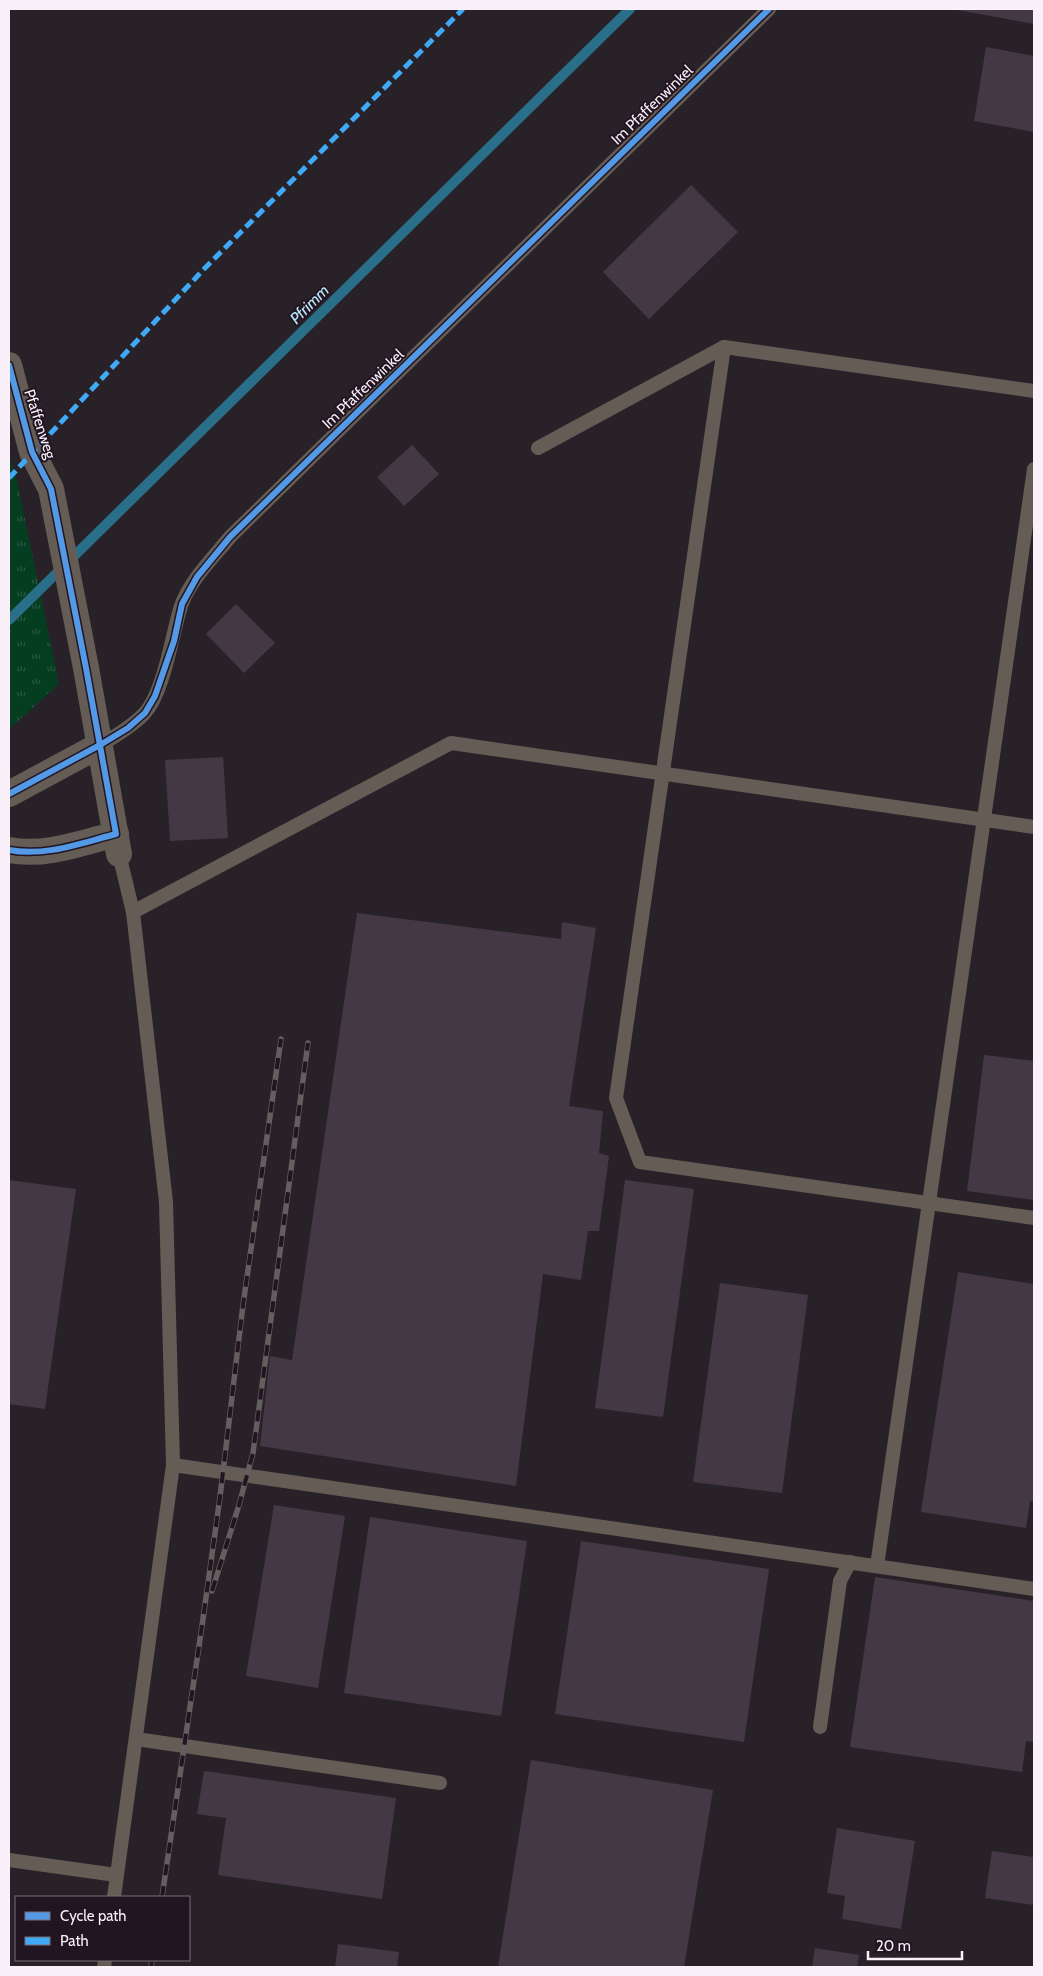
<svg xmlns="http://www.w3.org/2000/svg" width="1043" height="1976" font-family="Cabin,sans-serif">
	<defs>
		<pattern id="grass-tufts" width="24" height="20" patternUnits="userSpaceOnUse" patternTransform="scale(1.25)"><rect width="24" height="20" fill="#053d21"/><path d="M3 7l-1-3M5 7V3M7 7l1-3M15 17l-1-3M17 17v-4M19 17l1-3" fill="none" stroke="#2a5942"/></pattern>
	</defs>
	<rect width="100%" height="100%" fill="#282228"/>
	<!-- grass -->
	<path fill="url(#grass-tufts)" d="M9,455L17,481L59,684L9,729Z"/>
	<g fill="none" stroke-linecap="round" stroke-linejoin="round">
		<!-- stream -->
		<path stroke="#2a6f89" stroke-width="10" d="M9,620L630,9"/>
	</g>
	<!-- building -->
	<g fill="#443844">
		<path d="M957,9H1034V24L957,10Z"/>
		<path d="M986,47L1034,56V132L974,121Z"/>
		<path d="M691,185L738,232L649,319L603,272Z"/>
		<path d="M412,445L439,474L404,506L377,477Z"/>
		<path d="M236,604L275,643L244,673L206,634Z"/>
		<path d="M223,757L228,838L170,841L165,760Z"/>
		<path d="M357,913L561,939L562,922L596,928L569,1106L603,1111L599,1153L609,1156L599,1231H588L581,1280L543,1274L516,1486L260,1446L270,1356L292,1360Z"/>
		<path d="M984,1055L1034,1061V1200L967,1191Z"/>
		<path d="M9,1180L76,1189L45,1409L9,1404Z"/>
		<path d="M625,1180L694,1189L663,1417L595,1408Z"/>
		<path d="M958,1272L1034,1284V1501H1030L1026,1528L921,1512Z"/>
		<path d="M720,1283L808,1295L782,1493L693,1482Z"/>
		<path d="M274,1505L345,1516L318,1688L246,1676Z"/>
		<path d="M370,1517L527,1541L501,1716L344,1693Z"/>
		<path d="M581,1541L769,1569L744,1742L555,1714Z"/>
		<path d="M875,1577L1034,1601V1742L1026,1741L1022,1772L850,1747Z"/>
		<path d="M531,1760L713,1790L684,1967H498Z"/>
		<path d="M204,1771L396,1798L382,1899L218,1875L226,1818L197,1814Z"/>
		<path d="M837,1828L915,1841L901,1929L842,1919L845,1896L827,1893Z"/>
		<path d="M992,1851L1034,1857V1905L985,1898Z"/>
		<path d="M338,1944L399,1952L397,1967H335Z"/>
		<path d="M815,1948L859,1955L857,1967H812Z"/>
	</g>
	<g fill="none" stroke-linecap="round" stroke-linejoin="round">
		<!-- service -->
		<g stroke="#645c55" stroke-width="14">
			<path d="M1034,391L724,347L616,1098L640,1162L1034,1218"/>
			<path d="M538,448L724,347"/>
			<path d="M100,745C116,736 131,727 144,714C164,693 172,634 181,606C190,580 213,558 230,537L769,9"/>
			<path d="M133,912L451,743L1034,827"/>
			<path d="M173,1465L1034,1589"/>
			<path d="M877,1566L1034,469"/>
			<path d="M820,1727L840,1581L850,1562"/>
			<path d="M136,1739L440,1783"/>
			<path d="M9,1860L116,1875"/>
			<path d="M114,1897L173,1465L166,1202L133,912L119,854"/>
			<path d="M104,1967L105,1960"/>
		</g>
		<!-- minor -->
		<g stroke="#645c55" stroke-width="26">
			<path d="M9,365L32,452L51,489L86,668L119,854"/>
			<path d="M9,794L100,745"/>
			<path d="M9,850C45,857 81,843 116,834"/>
		</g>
		<defs>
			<g id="rail">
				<path d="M212,1591L239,1505L253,1453L308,1043"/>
				<path d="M162,1897L203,1619L220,1497L243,1305L281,1039"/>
				<path d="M151,1967L152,1960"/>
			</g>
		</defs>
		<!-- rail casing -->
		<use href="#rail" stroke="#645e5e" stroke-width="5.5"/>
		<!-- rail -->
		<use href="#rail" stroke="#221521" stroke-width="4" stroke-dasharray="11" stroke-linecap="butt"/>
		<!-- quiet -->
		<path stroke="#3fa9f5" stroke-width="5" stroke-dasharray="10 5" stroke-linecap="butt" d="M9,478L204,269L463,9"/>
		<defs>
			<g id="cycleway">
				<path d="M9,365L32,452L51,489L86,668L116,834C81,843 45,857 9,850"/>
				<path d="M9,794L100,745L128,728L145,713L155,696L174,641L182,604L197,577L230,537L769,9"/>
			</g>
		</defs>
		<!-- cycleway casing -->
		<use href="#cycleway" stroke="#221521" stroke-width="9"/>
		<!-- cycleway -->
		<use href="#cycleway" stroke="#5399e6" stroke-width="6"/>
	</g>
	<g text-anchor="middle" stroke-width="4" stroke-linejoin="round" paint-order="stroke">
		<!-- street labels -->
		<g font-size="15" fill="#f9f0f9" stroke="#221521">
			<text transform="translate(652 105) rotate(-44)" y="5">Im Pfaffenwinkel</text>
			<text transform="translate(363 389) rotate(-44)" y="5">Im Pfaffenwinkel</text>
			<text transform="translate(40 424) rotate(72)" y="5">Pfaffenweg</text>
		</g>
		<!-- water labels -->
		<g font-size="16" font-style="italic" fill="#bceafd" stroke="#221521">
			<text transform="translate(309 304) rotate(-45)" y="6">Pfrimm</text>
		</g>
	</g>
	<!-- border -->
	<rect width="1043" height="1976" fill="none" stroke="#f9f0f9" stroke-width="20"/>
	<!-- legend -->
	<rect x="15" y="1896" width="175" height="65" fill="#221521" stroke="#786d77"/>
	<rect x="25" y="1912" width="25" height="8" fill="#5399e6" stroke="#786d77"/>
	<text x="60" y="1921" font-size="15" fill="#f9f0f9">Cycle path</text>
	<rect x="25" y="1937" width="25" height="8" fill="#3fa9f5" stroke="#786d77"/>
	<text x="60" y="1946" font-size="15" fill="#f9f0f9">Path</text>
	<!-- scale -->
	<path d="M868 1951v8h94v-8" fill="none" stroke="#f9f0f9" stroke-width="2.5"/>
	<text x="876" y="1951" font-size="15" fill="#f9f0f9" stroke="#221521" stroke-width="4" paint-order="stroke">20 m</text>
</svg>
